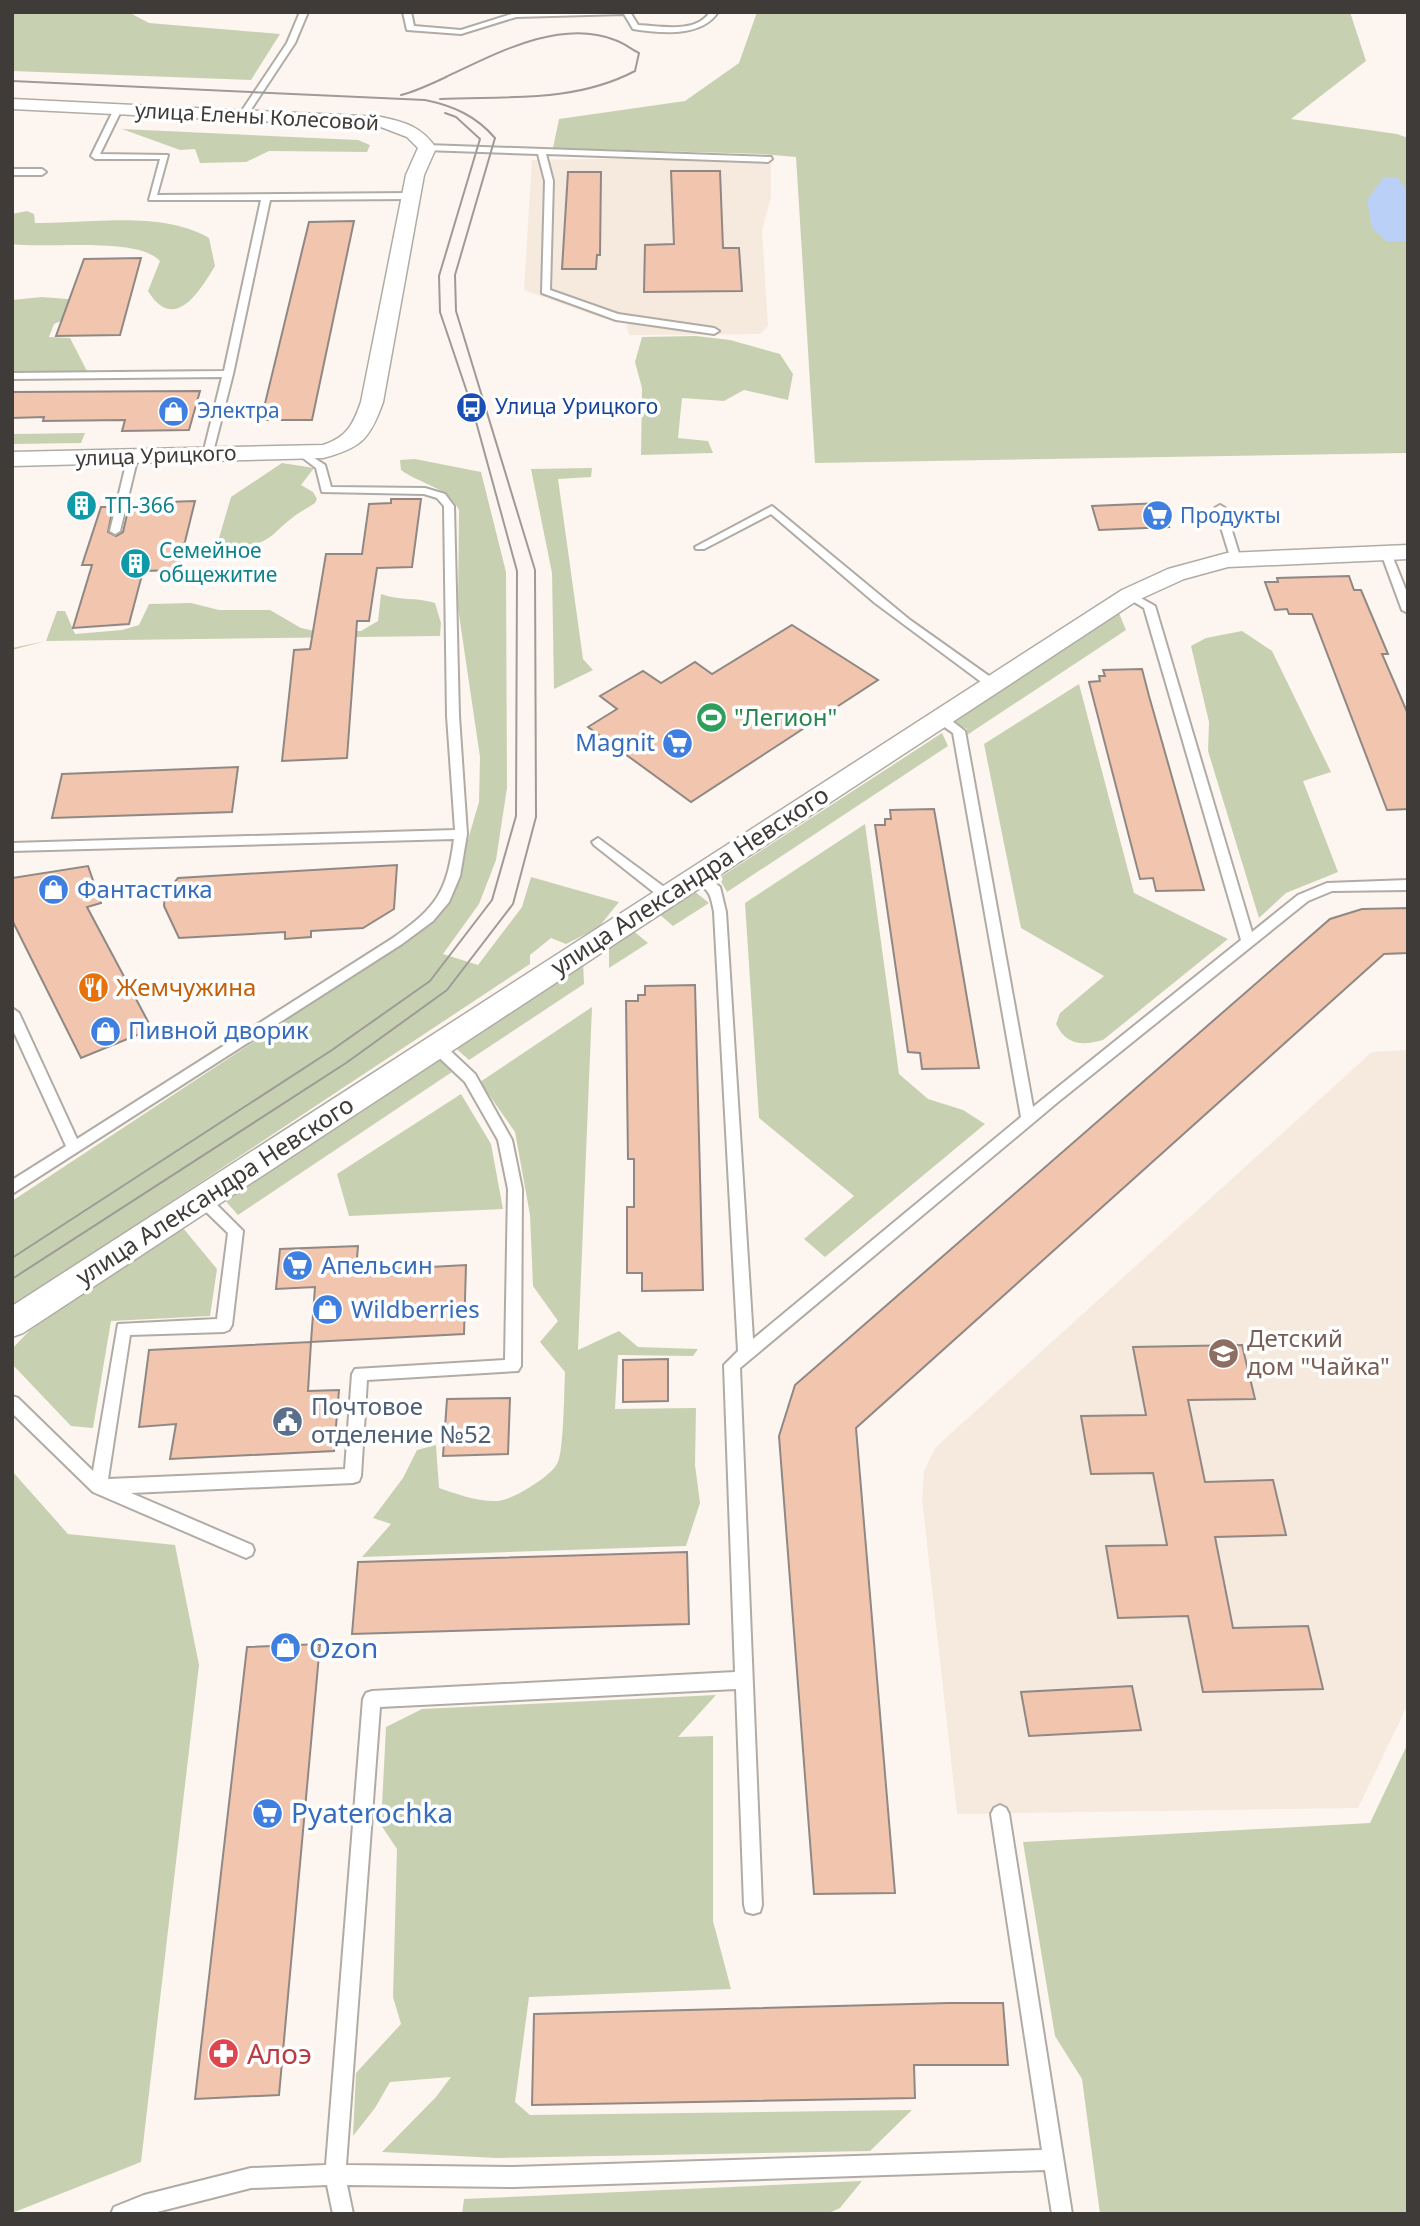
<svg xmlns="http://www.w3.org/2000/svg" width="1420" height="2226" font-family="'Noto Sans',sans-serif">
	<rect width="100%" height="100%" fill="#fdf6f0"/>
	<!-- built -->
	<g fill="#f6e9dd">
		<path d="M771,157V197L762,230L768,326L760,334L629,335L626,322L602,318L524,290L532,160Z"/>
		<path d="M1408,1050V1704L1358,1808L957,1814L922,1499L924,1471L936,1447L1372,1052Z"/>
	</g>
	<!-- green -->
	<g fill="#c7d1b1">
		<path d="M12,12H138L132,14L149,23L280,34L251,80L12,71Z"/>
		<path d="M757,12H1350L1366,61L1291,119L1397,134L1408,138V453L815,463L796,157L762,154L553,148L559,119L685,101L739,63Z"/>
		<path d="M122,129L358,140L370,145L367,152L269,151L246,162L200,163L195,149L180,150Z"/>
		<path d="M27,211L34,214L35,223C91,224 160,210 209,238L215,266C200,291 174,334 148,291L160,261C137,236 48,249 12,244V214Z"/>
		<path d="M42,297L105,302L54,324L49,337L70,338L87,371L12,372V300Z"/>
		<path d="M696,336L730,340L780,354L793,374L788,400L744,390L724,401L682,398L678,438L708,441L713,453L641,455L642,388L635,362L642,337Z"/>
		<path d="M85,433L81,443L12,444V434Z"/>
		<path d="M415,459L481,472L506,572L507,788L496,860L479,904L443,954L478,965L522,907L531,877L619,902L598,928L566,944L551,938L530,955V964L12,1307V1201L414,936L451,897L479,802L480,757L458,608L459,510C446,486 422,485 401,470L400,460Z"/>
		<path d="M282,463L314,468L301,485L313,492L317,499L315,503C308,508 299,512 292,518C271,534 270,545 240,545L229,559L212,562L231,497Z"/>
		<path d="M592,468L591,477L558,479L583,659L593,670L554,689L552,573L531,469Z"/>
		<path d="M381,594C400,601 416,597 435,603L441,623L440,636L46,641L12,650V648L46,641L57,611H65L75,634L122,630L139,625L149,604L191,603L219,610H270L301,628L320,632L361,631L378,621Z"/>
		<path d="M1119,613L1126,630L967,735V729L951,722Z"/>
		<path d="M1242,631L1272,651L1331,772L1303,781L1338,872L1286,893L1259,918L1208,751L1209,722L1191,646L1206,638Z"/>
		<path d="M1079,684L1134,893L1228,939L1103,1040C1082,1046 1066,1045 1056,1024L1060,1013L1104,976L1021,928L984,744Z"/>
		<path d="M942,733L948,746L727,892L719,878Z"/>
		<path d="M865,824L899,1074L928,1099L963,1110L985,1124L825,1257L804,1239L854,1196L759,1118L745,903Z"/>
		<path d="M694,891L709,903L673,926L659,914Z"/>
		<path d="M631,929L648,943L609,968V943Z"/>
		<path d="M583,960L584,984L469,1060L452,1045Z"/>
		<path d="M592,1007L578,1350L619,1331L638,1347L698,1349L693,1356L618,1355L615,1409L696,1408L695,1465L700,1503L686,1546L362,1557L391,1524L373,1518L403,1478L417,1450L436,1445L439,1488C457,1494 478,1502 497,1501C511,1501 550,1477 557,1464C564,1453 564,1390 565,1372L540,1342L558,1321L533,1286L530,1215L515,1132L480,1082Z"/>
		<path d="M435,1056L452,1072L238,1215L221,1196Z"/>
		<path d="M461,1094L491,1144L503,1209L349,1216L337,1174Z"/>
		<path d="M183,1228L217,1269L210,1316L111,1321L93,1428L71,1426L12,1364V1349L30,1330Z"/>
		<path d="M12,1471L68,1534L175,1545L199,1665L141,2162L12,2213Z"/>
		<path d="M716,1695L678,1737L713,1736V1921L731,1989L529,1997L515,2102L530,2115L912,2110L870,2151L496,2158L382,2152L436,2097L451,2077L390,2082L375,2108L353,2136L356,2073L401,2024L393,1997L397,1849L381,1825L386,1727L422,1709Z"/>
		<path d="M1408,1743V2214H1100L1082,2079L1055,2036L1023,1842L1370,1823Z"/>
		<path d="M862,2181L840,2208L827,2214H462L464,2199Z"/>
	</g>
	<!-- water -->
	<path fill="#bbd0f7" d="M1384,177L1398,178L1408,193V241L1387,242L1372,228L1367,200Z"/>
	<!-- building -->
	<g fill="#f1c5ae" stroke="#908884" stroke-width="2">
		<path d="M671,171H720L723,248H739L742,291L644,292L645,245L674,244Z"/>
		<path d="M568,172H601L600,255H597L596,269H562Z"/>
		<path d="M354,221L312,420H261L309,222Z"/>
		<path d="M141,258L120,335L56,336L84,259Z"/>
		<path d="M200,391L189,430L122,431L125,420L43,421L44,417L12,418V392Z"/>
		<path d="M391,499H421L412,567L377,568L369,621H357L347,758L282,761L294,650L310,649L326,554H362L369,504L391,503Z"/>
		<path d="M195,501L178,570L143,571L129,624L73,628L92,565H82L101,507H113L108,532L116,536L123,532L129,506H165L166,502Z"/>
		<path d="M1161,503L1169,527L1099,530L1092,506Z"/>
		<path d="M1349,576L1354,590H1361L1388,654H1382L1408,714V809L1387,810L1312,614H1289L1287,609L1275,610L1265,582H1278L1277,578Z"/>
		<path d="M792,625L878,680L691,802L588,727L617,709L600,696L643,671L661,683L695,662L712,674Z"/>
		<path d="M1142,669L1149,696L1204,890L1156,891L1153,878L1140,879L1089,682L1100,681L1099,676H1105L1103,670Z"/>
		<path d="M238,767L232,812L52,818L62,774Z"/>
		<path d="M934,809L955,928L979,1068L922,1069L920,1053L908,1052L875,825H885V819H891L890,810Z"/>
		<path d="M397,865L394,909L363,928L311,931V937L285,939V932L179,938L164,906L165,894L178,878Z"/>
		<path d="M88,866L101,903L87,907L152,1029L81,1058L12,920V878Z"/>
		<path d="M1408,908V953L1384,954L856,1428L895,1893L814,1894L779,1436L795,1385L1330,919L1362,909Z"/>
		<path d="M695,985L703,1290L642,1291V1273H627V1207H634V1159H628L626,1001H638V995H645V986Z"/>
		<path d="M358,1246L356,1271L466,1265L464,1334L311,1342L315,1287L276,1289L280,1249Z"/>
		<path d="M311,1342L308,1391L339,1390L334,1451L170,1459L176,1424L139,1427L149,1350Z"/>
		<path d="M1242,1345L1255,1399L1188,1400L1205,1482L1273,1480L1286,1535L1215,1537L1233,1628L1308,1626L1323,1689L1203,1692L1188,1616L1118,1618L1106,1546L1167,1545L1153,1473L1091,1474L1081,1416L1146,1415L1133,1347Z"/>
		<path d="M668,1359V1401L623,1402V1360Z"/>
		<path d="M510,1398L508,1454L443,1456L447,1399Z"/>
		<path d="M687,1552L689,1624L352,1634L358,1562Z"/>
		<path d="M320,1644L279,2095L195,2099L247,1647Z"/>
		<path d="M1132,1686L1141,1730L1029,1736L1021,1692Z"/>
		<path d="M949,2003H1003L1008,2065H914L915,2098L532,2105L534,2014Z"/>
	</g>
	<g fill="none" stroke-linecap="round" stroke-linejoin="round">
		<defs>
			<g id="service">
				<path d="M300,12H308L295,43L246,117H240L239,115L287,43Z"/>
				<path d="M403,12H411L414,26L461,30L515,13L630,12L638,25C661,26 696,34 710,12H718C701,38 660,33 633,29L624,14L516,17L461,34L407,30Z"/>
				<path d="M115,107L122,109L100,154L168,155L157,195L411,193L415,196L411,199L270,200L233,374L212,456L203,454L222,377L12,379V373L224,371L261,200H149L160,159H95L91,156Z"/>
				<path d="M427,145L771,157L772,159L768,162L546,154L553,181L550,290L618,314L714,328L719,331L714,334L616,320L542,293L545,181L538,154L424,150V146Z"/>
				<path d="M12,169H42L46,172L42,175H12Z"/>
				<path d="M300,449L325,465L331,487L425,488L445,494L454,506L459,716L467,834L460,876L449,902L433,921L402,944L12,1194V1180L66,1146L12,1028V1008L19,1013L77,1139L393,938C437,907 447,892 454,839L12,851V843L455,830L447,716L444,506L437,498L424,494L322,492L316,468L295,452Z"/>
				<path d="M133,453L138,456L120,531L115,534L110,531L128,456Z"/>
				<path d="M1220,505L1225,508L1241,560L1240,562L1236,563L1231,560L1215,508Z"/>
				<path d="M772,506L910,620L996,681V687H988L875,603L771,514L704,549H696L695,547Z"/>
				<path d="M1386,550L1391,553L1408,595V613L1402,610L1381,553Z"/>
				<path d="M1130,592L1155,606L1252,932L1298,895L1327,883L1408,880V890L1332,891L1308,901L1058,1102L740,1368L762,1905L760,1912L753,1914L746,1912L744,1905L736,1689L380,1707L346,2165L513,2167L1042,2150L991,1814L994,1808L1000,1805L1006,1808L1009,1814L1072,2214H1052L1045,2170L513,2187L347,2185L353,2214H333L327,2185L251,2188L149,2214H111L114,2207L144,2195L251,2168L326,2165L363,1699L366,1693L372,1691L735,1672L724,1365L738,1351L714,912C709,885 707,894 692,875L694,872H702L720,887L726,912L753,1339L1021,1117L953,733L936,721V715H944L965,731L1033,1107L1241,940L1144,608L1126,597L1124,595Z"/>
				<path d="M598,838L671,892L672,895L671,898H661L594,845L592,842Z"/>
				<path d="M436,1041L441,1042L475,1074L512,1140L522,1189L521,1366L518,1371L367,1380L361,1476L359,1481L353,1483L131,1493L252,1545L254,1550L252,1555L246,1558L93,1492L12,1413V1396L18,1398L93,1471L118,1324L217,1319L228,1233L198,1204L196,1200L198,1196H208L243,1231L232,1325L229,1330L224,1332L130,1335L108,1479L345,1469L352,1374L355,1369L505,1360L508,1189L498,1140L465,1082L431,1050L429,1046L431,1042Z"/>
			</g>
			<g id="minor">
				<path d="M12,99L381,117C405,122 422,127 436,148L424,175L383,402C370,439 361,448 323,458L12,466V452L323,445C347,437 353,425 361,402L406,175L418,148L407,137L381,127L12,109Z"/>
				<path d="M1408,545V559L1228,567L1184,579L1138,600L23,1333L12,1337V1306L1122,590L1168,569L1227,553Z"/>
			</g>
		</defs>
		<!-- service casing -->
		<use href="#service" stroke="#b1aba5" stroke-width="4"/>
		<!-- minor casing -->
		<use href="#minor" stroke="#b1aba5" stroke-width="3"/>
		<!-- service -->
		<use href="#service" fill="#fff" fill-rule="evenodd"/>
		<!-- minor -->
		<use href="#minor" fill="#fff" fill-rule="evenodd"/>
		<!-- tram -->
		<g stroke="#9f9a96" stroke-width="2">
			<path d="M12,81L425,100C454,106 476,116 495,138L455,275L456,311L535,570L536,817L513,904L447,990L346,1063L12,1279"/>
			<path d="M401,95C417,91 431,84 446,77C495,54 560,18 615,40C624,43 631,49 639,53L635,71C574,103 507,96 440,99"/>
			<path d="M12,1258L332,1050L430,981L492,900L516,816L517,571L472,407L440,312L439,276L480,139L456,117L445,113"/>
		</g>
	</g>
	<!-- icons -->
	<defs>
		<symbol id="bus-disc" viewBox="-11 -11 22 22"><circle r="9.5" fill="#1a4fb4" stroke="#fff"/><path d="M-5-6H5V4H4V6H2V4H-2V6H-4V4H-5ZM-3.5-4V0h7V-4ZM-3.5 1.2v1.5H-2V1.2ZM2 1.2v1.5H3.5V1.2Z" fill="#fff"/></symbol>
		<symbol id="shop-disc" viewBox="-11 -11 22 22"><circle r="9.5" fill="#3f7fe0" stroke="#fff"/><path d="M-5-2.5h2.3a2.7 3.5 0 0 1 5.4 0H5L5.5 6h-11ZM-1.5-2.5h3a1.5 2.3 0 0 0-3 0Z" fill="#fff"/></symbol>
		<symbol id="building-disc" viewBox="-11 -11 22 22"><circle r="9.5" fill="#0f9aa8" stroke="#fff"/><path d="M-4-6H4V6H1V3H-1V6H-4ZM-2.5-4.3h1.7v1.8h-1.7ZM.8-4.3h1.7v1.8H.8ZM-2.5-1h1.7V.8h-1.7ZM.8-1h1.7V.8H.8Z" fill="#fff"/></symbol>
		<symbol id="supermarket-disc" viewBox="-11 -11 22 22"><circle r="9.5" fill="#3f7fe0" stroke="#fff"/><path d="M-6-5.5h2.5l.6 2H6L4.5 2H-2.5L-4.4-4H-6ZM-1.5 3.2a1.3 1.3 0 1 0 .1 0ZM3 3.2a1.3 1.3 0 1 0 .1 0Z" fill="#fff"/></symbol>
		<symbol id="stadium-disc" viewBox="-11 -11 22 22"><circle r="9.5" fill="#2e9e5b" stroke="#fff"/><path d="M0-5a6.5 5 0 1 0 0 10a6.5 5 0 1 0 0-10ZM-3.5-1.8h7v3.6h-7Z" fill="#fff"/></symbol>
		<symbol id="restaurant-disc" viewBox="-11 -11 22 22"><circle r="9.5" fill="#e8710a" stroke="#fff"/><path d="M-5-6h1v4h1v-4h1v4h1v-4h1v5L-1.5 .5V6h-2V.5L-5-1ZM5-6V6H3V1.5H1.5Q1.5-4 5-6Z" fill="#fff"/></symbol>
		<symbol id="school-disc" viewBox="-11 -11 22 22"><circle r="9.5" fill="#8d6e63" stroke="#fff"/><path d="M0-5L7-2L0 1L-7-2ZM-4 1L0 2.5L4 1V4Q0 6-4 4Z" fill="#fff"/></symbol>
		<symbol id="civic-disc" viewBox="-11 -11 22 22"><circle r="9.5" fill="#5c6f8a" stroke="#fff"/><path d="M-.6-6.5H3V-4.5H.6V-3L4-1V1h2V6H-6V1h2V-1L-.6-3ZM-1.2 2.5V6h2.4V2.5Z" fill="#fff"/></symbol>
		<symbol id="pharmacy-disc" viewBox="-11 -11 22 22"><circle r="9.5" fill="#e0444e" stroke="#fff"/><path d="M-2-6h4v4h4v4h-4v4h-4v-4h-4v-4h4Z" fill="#fff"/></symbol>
	</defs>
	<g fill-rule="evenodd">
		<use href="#bus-disc" x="454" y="390" width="35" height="35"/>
		<use href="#shop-disc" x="156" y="394" width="35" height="35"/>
		<use href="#building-disc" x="64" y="488" width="35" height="35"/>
		<use href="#supermarket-disc" x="1140" y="498" width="35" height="35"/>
		<use href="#building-disc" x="118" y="546" width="35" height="35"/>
		<use href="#stadium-disc" x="694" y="700" width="35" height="35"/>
		<use href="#supermarket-disc" x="660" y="726" width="35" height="35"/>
		<use href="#shop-disc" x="36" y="872" width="35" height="35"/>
		<use href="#restaurant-disc" x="76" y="970" width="35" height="35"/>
		<use href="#shop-disc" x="88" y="1014" width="35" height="35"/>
		<use href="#supermarket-disc" x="280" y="1248" width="35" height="35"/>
		<use href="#shop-disc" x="310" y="1292" width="35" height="35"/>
		<use href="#school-disc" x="1206" y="1336" width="35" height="35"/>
		<use href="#civic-disc" x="270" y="1404" width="35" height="35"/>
		<use href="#shop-disc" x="268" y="1630" width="35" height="35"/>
		<use href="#supermarket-disc" x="250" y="1796" width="35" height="35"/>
		<use href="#pharmacy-disc" x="206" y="2036" width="35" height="35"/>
	</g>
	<g text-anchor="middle" stroke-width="7" stroke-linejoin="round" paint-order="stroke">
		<!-- far-street labels -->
		<g font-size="21" fill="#3e3b39" stroke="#fff">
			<text transform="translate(257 117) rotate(3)" y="7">улица Елены Колесовой</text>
			<text transform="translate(156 456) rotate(-2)" y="7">улица Урицкого</text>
		</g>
		<!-- far-transit labels -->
		<g font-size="21" fill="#164399" stroke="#fff" text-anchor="start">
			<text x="495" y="414">Улица Урицкого</text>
		</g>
		<!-- far-shop labels -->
		<g font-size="21" fill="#366cbe" stroke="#fff" text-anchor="start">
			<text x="197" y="418">Электра</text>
			<text x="1180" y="523">Продукты</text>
		</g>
		<!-- far-culture labels -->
		<g font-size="21" fill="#0d838f" stroke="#fff" text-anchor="start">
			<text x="105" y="513">ТП-366</text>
			<text x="159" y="558">Семейное<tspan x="159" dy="24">общежитие</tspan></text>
		</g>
		<!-- leisure labels -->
		<g font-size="24" fill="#27864d" stroke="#fff" text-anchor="start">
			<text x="734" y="726">"Легион"</text>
		</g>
		<!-- shop labels -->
		<g font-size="24" fill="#366cbe" stroke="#fff" text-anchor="start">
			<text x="655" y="751" text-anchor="end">Magnit</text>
			<text x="77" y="898">Фантастика</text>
			<text x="128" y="1039">Пивной дворик</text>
			<text x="321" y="1274">Апельсин</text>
			<text x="351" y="1318">Wildberries</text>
		</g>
		<!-- street labels -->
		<g font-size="24" fill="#3e3b39" stroke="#fff">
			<text transform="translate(690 881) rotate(-33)" y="8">улица Александра Невского</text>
			<text transform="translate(215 1191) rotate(-33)" y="8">улица Александра Невского</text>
		</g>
		<!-- food labels -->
		<g font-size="24" fill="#c56008" stroke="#fff" text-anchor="start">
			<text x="116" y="996">Жемчужина</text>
		</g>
		<!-- education labels -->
		<g font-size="24" fill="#785e54" stroke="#fff" text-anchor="start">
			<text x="1247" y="1347">Детский<tspan x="1247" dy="28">дом "Чайка"</tspan></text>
		</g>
		<!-- service labels -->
		<g font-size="24" fill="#4e5e75" stroke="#fff" text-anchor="start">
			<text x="311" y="1415">Почтовое<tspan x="311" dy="28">отделение №52</tspan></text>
		</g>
		<!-- near-shop labels -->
		<g font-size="28" fill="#366cbe" stroke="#fff" text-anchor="start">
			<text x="309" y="1658">Ozon</text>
			<text x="291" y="1823">Pyaterochka</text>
		</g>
		<!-- near-health labels -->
		<g font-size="28" fill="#be3a42" stroke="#fff" text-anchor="start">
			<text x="247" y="2064">Алоэ</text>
		</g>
	</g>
	<!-- border -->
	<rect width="1420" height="2226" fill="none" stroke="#3e3b39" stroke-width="28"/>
</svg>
